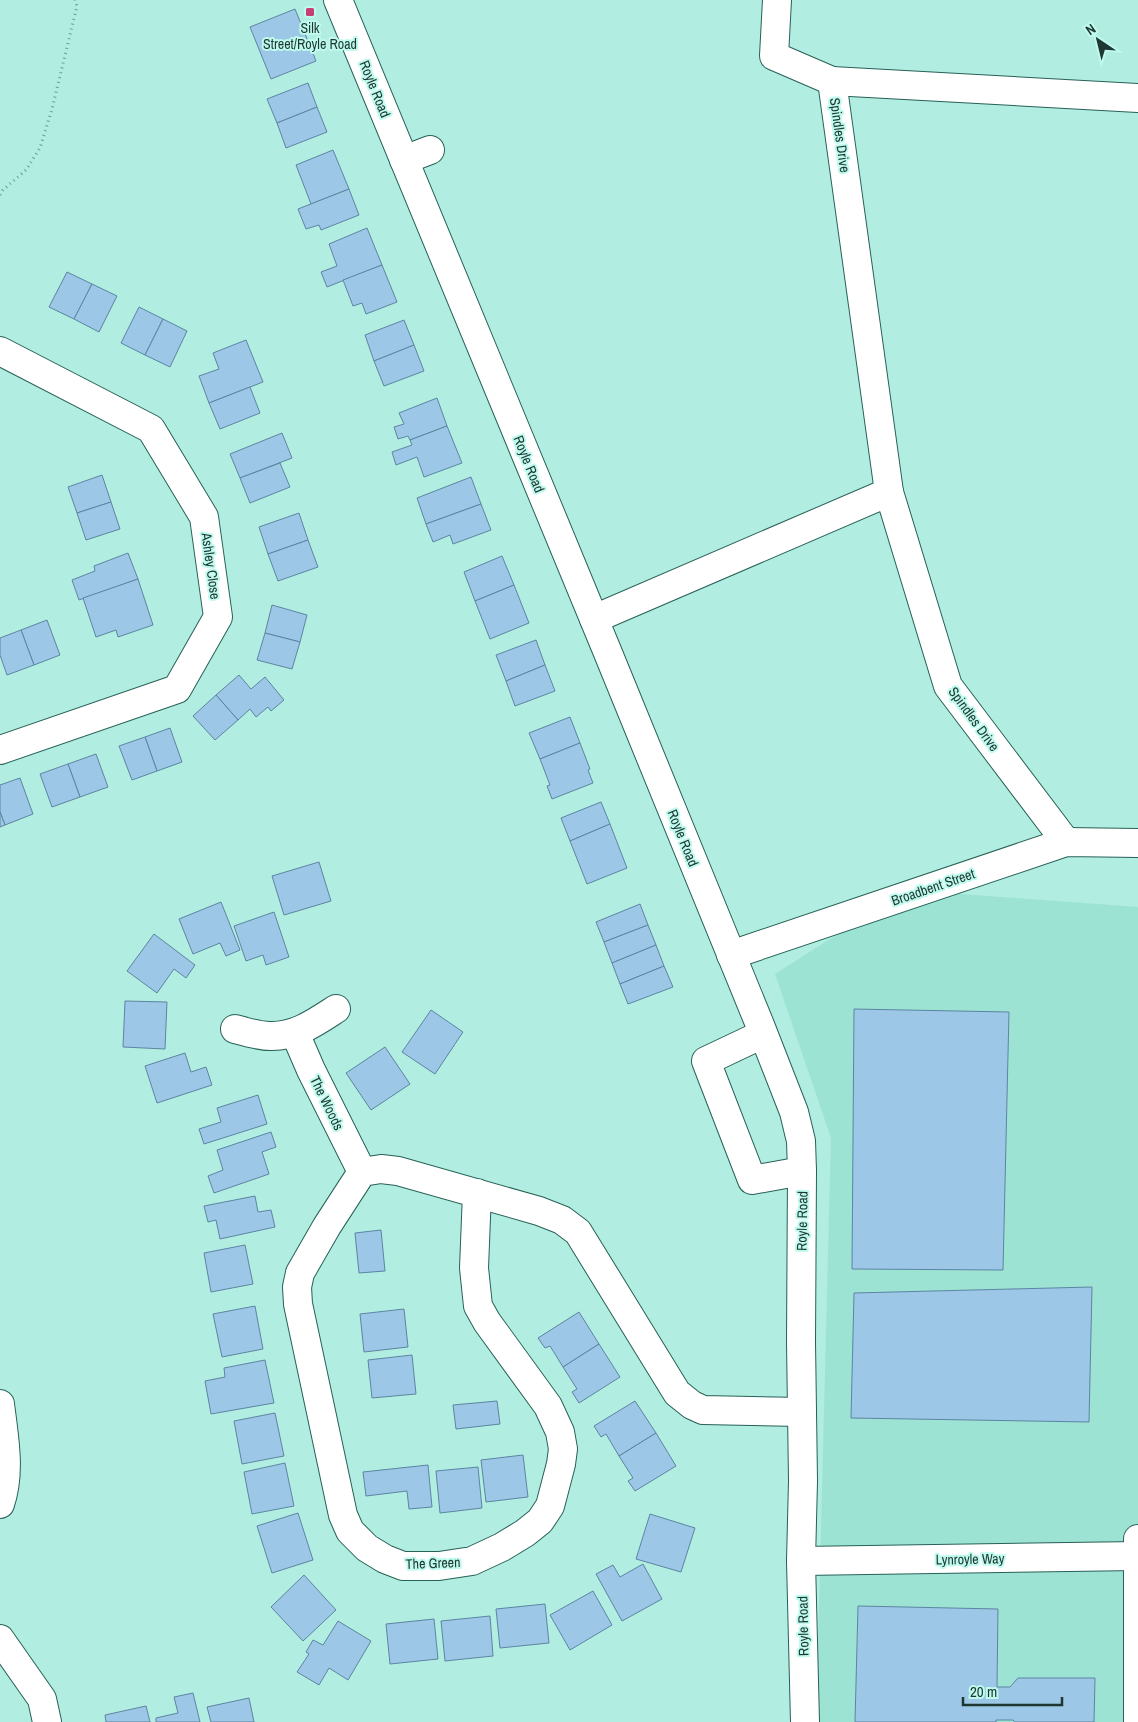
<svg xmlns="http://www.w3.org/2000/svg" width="1138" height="1722" font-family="'Archivo Narrow',sans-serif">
	<rect width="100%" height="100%" fill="#b1ede0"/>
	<!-- built -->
	<path fill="#9de3d4" d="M907,890L1138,907V1722H816L831,1138L775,974Z"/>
	<!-- building -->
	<g fill="#9cc7e6" stroke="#5c85a2">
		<path d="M295,9L316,61L271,79L250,27Z"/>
		<path d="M308,83L317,107L277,123L267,99Z"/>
		<path d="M317,107L327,132L286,148L277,123Z"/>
		<path d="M333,150L349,189L311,204L296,165Z"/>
		<path d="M349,189L359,215L321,230L319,225L306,229L298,209Z"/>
		<path d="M367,228L382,265L327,287L321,272L337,266L329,244Z"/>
		<path d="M382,265L397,302L366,314L362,303L353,306L343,280Z"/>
		<path d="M67,272L92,284L74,319L49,307Z"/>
		<path d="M92,284L117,296L99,332L74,319Z"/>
		<path d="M139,307L163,319L145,355L121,343Z"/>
		<path d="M163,319L187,331L170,367L145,355Z"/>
		<path d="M404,320L414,345L374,361L365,335Z"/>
		<path d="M246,340L263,382L209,403L199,376L219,369L213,353Z"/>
		<path d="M414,345L424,371L384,386L374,361Z"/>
		<path d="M250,387L260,413L220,429L209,403Z"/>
		<path d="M437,398L447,426L410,440L408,436L398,439L394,427L404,424L399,413Z"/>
		<path d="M447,426L462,463L424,477L417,457L396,465L392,452L412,445L410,440Z"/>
		<path d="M282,433L292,458L240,478L230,454Z"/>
		<path d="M280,463L290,487L250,503L240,478Z"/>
		<path d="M102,475L111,502L77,513L68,487Z"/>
		<path d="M471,477L481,504L426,524L417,498Z"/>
		<path d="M111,502L120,529L86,540L77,513Z"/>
		<path d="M481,504L491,530L453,544L450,535L433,542L426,524Z"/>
		<path d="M299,513L308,540L268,554L259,527Z"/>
		<path d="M308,540L318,567L278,581L268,554Z"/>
		<path d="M128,553L138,579L79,600L72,580L95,571L94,566Z"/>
		<path d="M502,556L514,585L475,601L464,572Z"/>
		<path d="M138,579L153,625L118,637L116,630L96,637L83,598Z"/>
		<path d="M514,585L529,623L490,639L475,601Z"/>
		<path d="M272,605L307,615L300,642L265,633Z"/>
		<path d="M47,620L60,655L34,665L21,630Z"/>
		<path d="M21,630L34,665L7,675L0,655V638Z"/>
		<path d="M265,633L300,642L292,669L257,660Z"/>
		<path d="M536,640L545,665L506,681L496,655Z"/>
		<path d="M545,665L555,691L515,706L506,681Z"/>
		<path d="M239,675L251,689L265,677L284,700L271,711L268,707L256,717L250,709L238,720L216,695Z"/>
		<path d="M216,695L238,720L215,740L193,716Z"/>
		<path d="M570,717L580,743L540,759L529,733Z"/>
		<path d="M170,728L182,762L157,771L145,737Z"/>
		<path d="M145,737L157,771L132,780L119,746Z"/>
		<path d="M580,743L590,769L588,770L593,783L552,799L547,786L550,785L540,759Z"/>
		<path d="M96,754L108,787L80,797L68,764Z"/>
		<path d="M68,764L80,797L52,807L40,774Z"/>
		<path d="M20,778L33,814L5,825L0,812V785Z"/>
		<path d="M601,802L610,824L570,841L561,818Z"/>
		<path d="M0,812L5,825L0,827Z"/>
		<path d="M610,824L627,868L587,884L570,841Z"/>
		<path d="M319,862L331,901L284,915L272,876Z"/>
		<path d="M221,902L240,950L226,956L220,943L193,954L179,919Z"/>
		<path d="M640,904L648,925L604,942L596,922Z"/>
		<path d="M274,912L289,957L266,965L263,955L246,961L234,926Z"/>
		<path d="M648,925L656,945L612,963L604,942Z"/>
		<path d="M154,934L195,965L186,978L174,969L157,993L127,971Z"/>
		<path d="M656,945L664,966L620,984L612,963Z"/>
		<path d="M664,966L673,987L628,1004L620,984Z"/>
		<path d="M125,1001L167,1002L165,1049L123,1047Z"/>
		<path d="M854,1009L1009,1012L1003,1270L852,1269Z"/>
		<path d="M431,1010L463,1032L435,1074L402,1052Z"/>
		<path d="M385,1047L410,1084L371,1110L346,1073Z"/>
		<path d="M185,1053L191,1072L206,1067L212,1085L157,1103L145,1066Z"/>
		<path d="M258,1095L267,1124L204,1144L199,1129L221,1122L217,1108Z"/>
		<path d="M271,1132L276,1147L262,1152L269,1174L214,1193L208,1176L223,1170L217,1150Z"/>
		<path d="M255,1196L258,1212L271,1210L275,1227L220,1239L216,1220L208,1222L204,1206Z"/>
		<path d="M381,1230L385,1271L359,1273L355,1233Z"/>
		<path d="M245,1245L253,1284L211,1292L204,1253Z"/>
		<path d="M1092,1287L1089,1422L851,1418L854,1293Z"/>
		<path d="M255,1306L263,1349L222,1357L213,1314Z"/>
		<path d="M404,1309L408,1347L364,1352L360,1314Z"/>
		<path d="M579,1312L599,1344L563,1367L550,1346L545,1348L538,1338Z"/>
		<path d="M599,1344L620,1377L579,1403L572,1392L577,1389L563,1367Z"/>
		<path d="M412,1355L416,1394L372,1398L368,1360Z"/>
		<path d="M265,1360L274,1403L211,1414L205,1381L225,1377L224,1368Z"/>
		<path d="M497,1401L500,1424L456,1429L453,1405Z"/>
		<path d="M635,1401L656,1433L619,1456L606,1434L601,1437L594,1426Z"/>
		<path d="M275,1413L284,1456L242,1464L234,1421Z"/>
		<path d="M656,1433L676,1466L635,1491L628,1481L633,1478L619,1456Z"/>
		<path d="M523,1455L528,1497L486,1502L481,1460Z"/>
		<path d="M285,1463L294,1506L252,1514L244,1472Z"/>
		<path d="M428,1465L432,1507L409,1509L407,1491L366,1496L363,1472Z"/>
		<path d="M478,1467L482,1508L440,1513L436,1471Z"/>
		<path d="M298,1513L313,1560L272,1573L257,1526Z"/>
		<path d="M650,1514L695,1528L681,1572L636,1559Z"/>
		<path d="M643,1564L662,1599L622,1621L596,1574L613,1565L620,1577Z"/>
		<path d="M304,1575L336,1610L303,1641L271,1607Z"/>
		<path d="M593,1591L612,1625L570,1650L550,1615Z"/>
		<path d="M545,1604L549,1643L500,1648L496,1609Z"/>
		<path d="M858,1606L998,1609L997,1687H1010L1018,1678H1095L1094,1722H1015L1013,1720H996V1722H855Z"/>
		<path d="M490,1616L493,1656L445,1661L441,1621Z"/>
		<path d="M434,1619L438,1659L390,1664L386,1624Z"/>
		<path d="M338,1621L371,1641L348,1680L329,1668L319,1685L297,1672L309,1654L306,1652L313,1640L323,1645Z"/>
		<path d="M193,1693L200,1722H156V1718L178,1713L174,1697Z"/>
		<path d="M249,1698L254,1722H211L207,1707Z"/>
		<path d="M146,1706L150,1722H106L105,1715Z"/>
	</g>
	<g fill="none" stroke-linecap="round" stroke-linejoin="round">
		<defs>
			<g id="minor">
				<path d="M338,0L608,653L760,1025L794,1112L801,1141L802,1171L801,1342L803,1481L801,1561L805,1722"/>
				<path d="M777,0L774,56L832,81"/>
				<path d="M404,160L430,150"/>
				<path d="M0,351L151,429L204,517L218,617L177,689L0,750"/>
				<path d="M889,492L832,81L1138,98"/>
				<path d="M594,619L889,492L948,686L1066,842"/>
				<path d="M731,955L1066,842L1138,843"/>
				<path d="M235,1029C246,1032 259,1036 270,1036C295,1037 316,1022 336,1009"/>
				<path d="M295,1033L311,1070L362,1172"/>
				<path d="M763,1034L706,1061L752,1180L802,1171"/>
				<path d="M477,1193L474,1268L478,1306L487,1322L548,1406L560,1432L563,1449L561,1464L550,1506L540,1521L525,1533L502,1547L472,1561L439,1566H403L385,1559L367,1548L350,1531L343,1515L298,1304L297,1287L300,1273L327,1226L362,1172L381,1169L398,1171L539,1211L562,1220L578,1232L677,1393L692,1405L703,1410L802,1412"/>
				<path d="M0,1404C4,1437 11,1472 0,1504"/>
				<path d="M801,1561L1138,1556"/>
				<path d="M0,1639L42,1699L47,1722"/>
				<path d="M1138,1722V1539"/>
			</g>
		</defs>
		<!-- minor casing -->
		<use href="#minor" stroke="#276157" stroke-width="30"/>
		<!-- path -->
		<path stroke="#709b92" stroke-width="3" stroke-dasharray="1 4" stroke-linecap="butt" d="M0,195L3,190L26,170L40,148L52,109L77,6L75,0"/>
		<!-- minor -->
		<use href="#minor" stroke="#fff" stroke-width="28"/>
	</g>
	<!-- markers -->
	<rect fill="#c83d75" stroke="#befaed" stroke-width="2" x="305" y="7" width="10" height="10" rx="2.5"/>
	<g text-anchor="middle" stroke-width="4" stroke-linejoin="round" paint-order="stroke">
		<!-- poi labels -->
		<g font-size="14" fill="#1f3732" stroke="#befaed">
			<text x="310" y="33">Silk<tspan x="310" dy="16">Street/Royle Road</tspan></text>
		</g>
		<!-- street labels -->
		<g font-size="14" fill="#1f3732" stroke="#befaed">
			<text transform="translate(375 89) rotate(68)" y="5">Royle Road</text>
			<text transform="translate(840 135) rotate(82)" y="5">Spindles Drive</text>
			<text transform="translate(529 464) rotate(68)" y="5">Royle Road</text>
			<text transform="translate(211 566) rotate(82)" y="5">Ashley Close</text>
			<text transform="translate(974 719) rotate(54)" y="5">Spindles Drive</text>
			<text transform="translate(683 838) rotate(68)" y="5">Royle Road</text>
			<text transform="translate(933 887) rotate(-19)" y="5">Broadbent Street</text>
			<text transform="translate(327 1103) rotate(64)" y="5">The Woods</text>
			<text transform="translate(802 1221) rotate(-89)" y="5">Royle Road</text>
			<text transform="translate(970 1559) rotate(-1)" y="5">Lynroyle Way</text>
			<text transform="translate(433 1563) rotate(-2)" y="5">The Green</text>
			<text transform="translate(803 1626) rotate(-91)" y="5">Royle Road</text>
		</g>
	</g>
	<!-- north arrow -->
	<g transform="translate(1098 40) rotate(325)" stroke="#befaed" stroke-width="4" paint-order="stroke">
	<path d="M0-4L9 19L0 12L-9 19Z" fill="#1f3732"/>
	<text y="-8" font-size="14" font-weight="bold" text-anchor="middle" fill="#1f3732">N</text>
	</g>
	<!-- scale -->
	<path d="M963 1697v8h99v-8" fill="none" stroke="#1f3732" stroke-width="2.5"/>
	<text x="970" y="1697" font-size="15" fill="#1f3732" stroke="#befaed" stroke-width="4" paint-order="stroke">20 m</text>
</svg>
